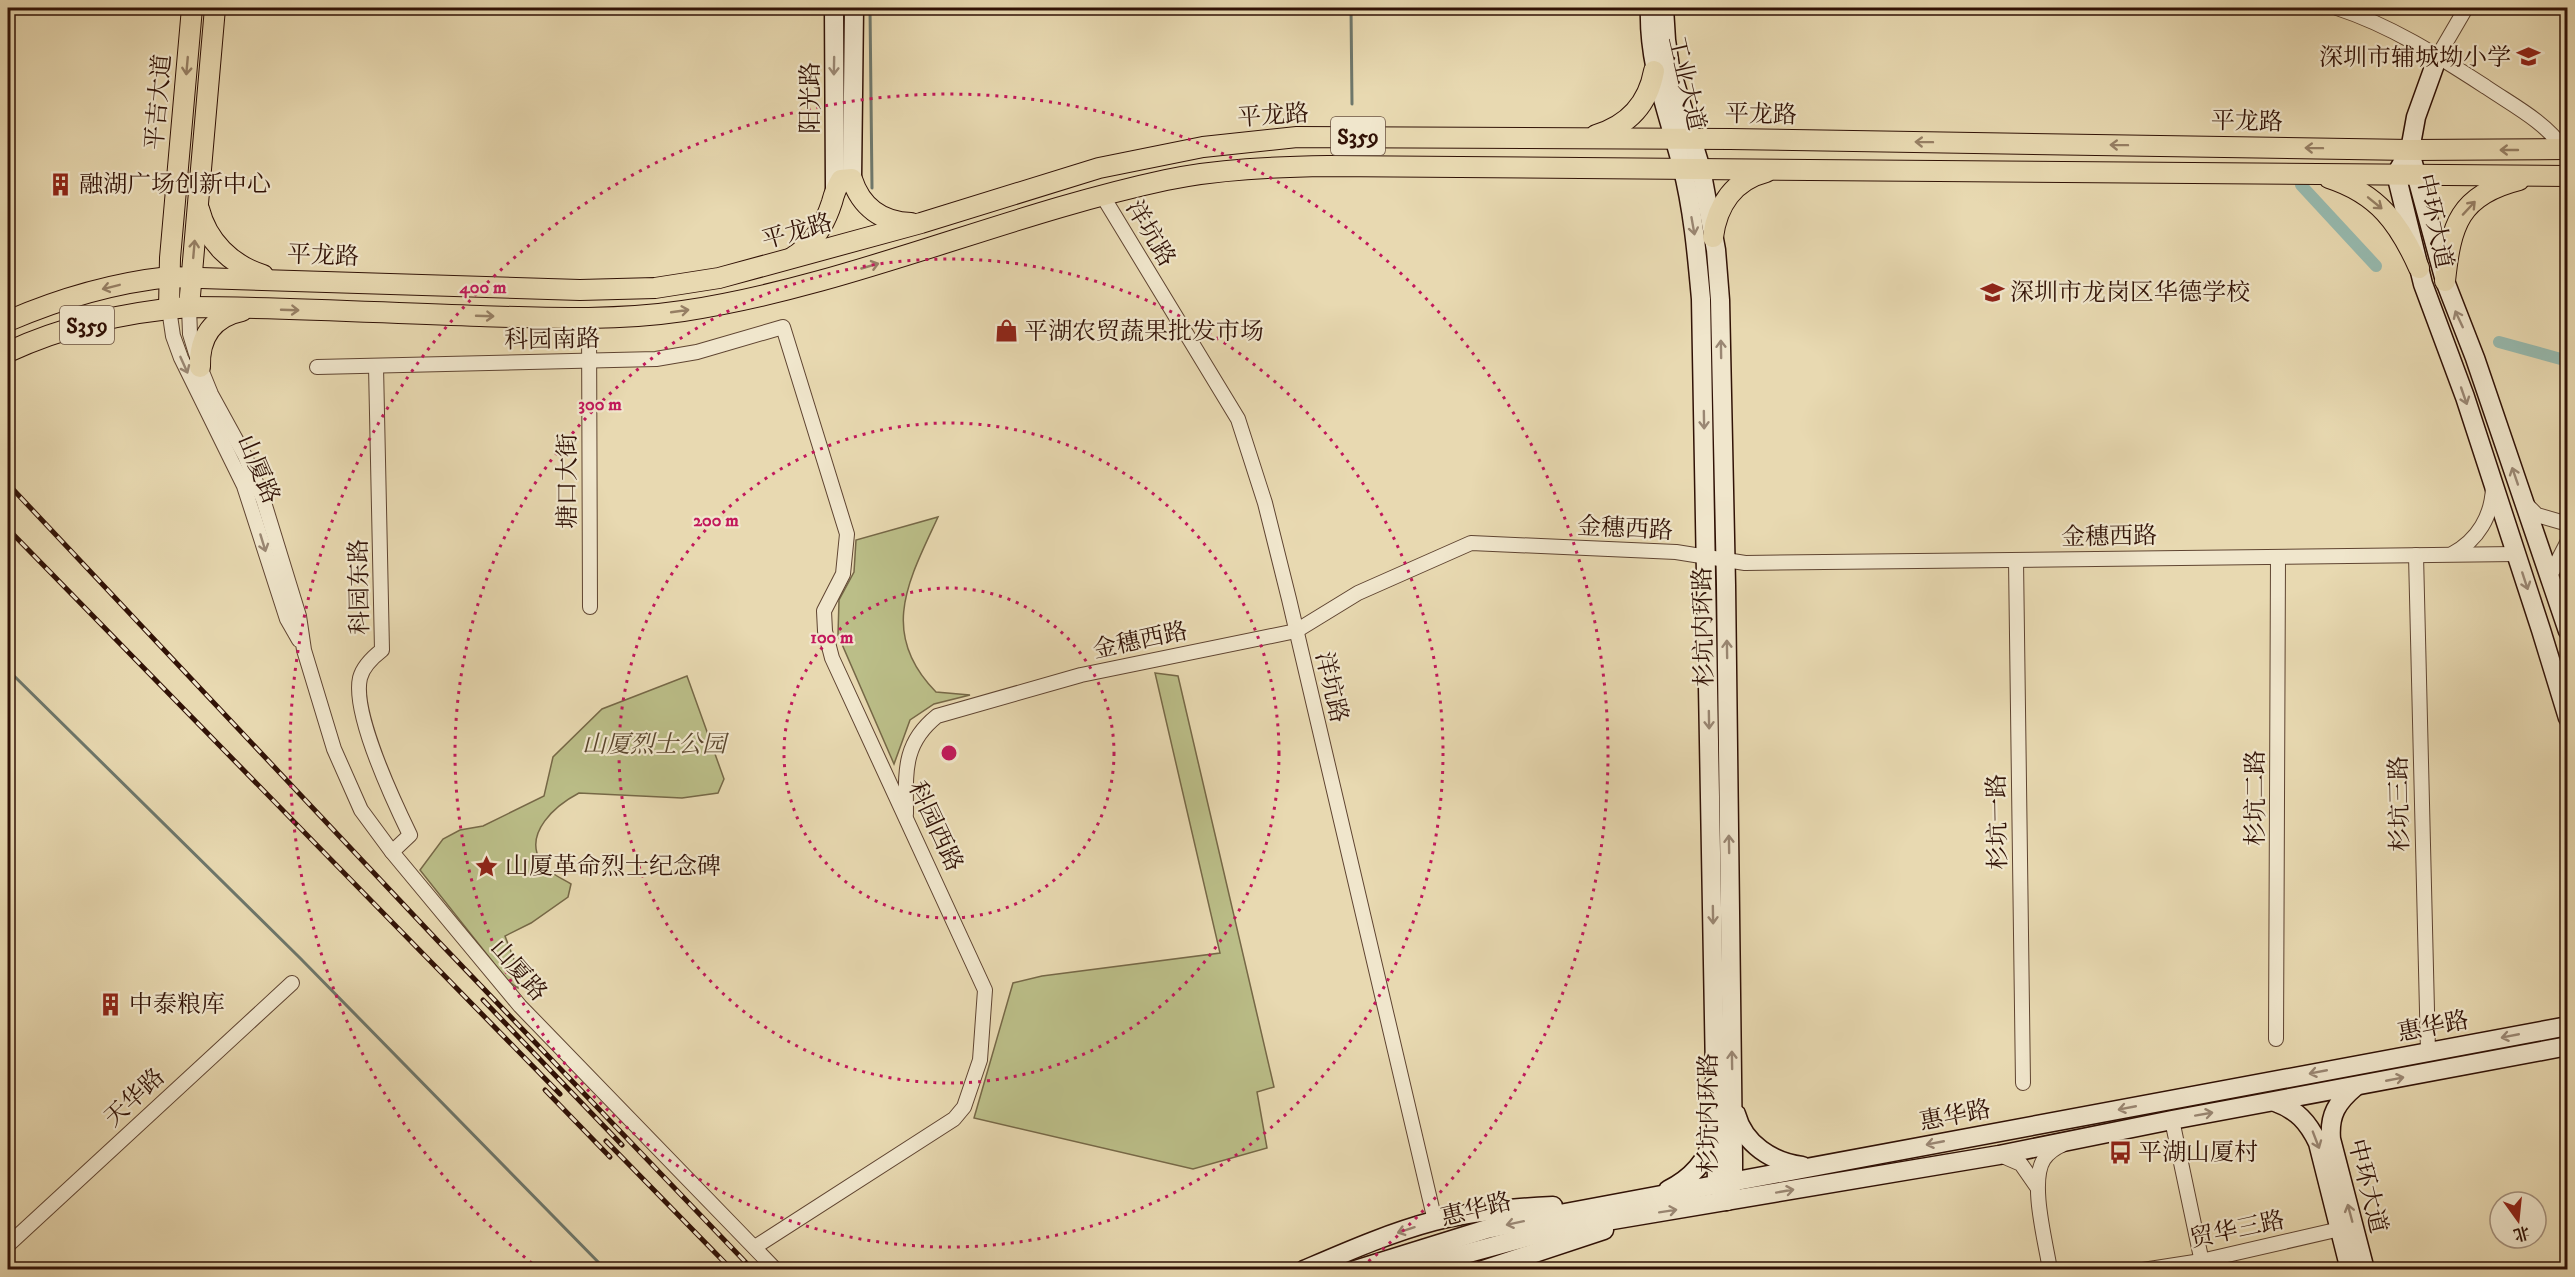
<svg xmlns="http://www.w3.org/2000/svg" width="2575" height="1277" font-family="'IM FELL DW Pica','Noto Serif SC',serif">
	<rect width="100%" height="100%" fill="#e8d9b1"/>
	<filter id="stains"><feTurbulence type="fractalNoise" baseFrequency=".00333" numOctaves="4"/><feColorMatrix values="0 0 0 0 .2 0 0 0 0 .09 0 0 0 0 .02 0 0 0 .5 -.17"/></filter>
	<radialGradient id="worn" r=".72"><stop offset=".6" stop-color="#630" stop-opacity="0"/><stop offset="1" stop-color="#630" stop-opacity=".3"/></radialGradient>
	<!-- green -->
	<g fill="#bbbe88" stroke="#766847" stroke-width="1.5">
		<path d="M938,517C909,580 878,633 936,692L970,695L934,704L910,720L894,764L838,635L839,600L854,572L856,540Z"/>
		<path d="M1155,673L1178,676L1274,1087L1257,1092L1267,1148L1193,1169L974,1118L1013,983L1042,976L1220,953Z"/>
		<path d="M687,676L724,779L718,793L682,798L579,793C556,805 523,833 541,862C547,872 561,878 571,884L568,897L531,923L505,936L520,975L518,988L508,981L420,870L443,839L460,830L483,826L544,796L553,757L602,709Z"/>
	</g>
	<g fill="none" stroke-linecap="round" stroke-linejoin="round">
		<!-- stream -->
		<g stroke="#6e776b" stroke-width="3">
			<path d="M870,8L872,188"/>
			<path d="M1351,8L1352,104"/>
			<path d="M8,670L300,958L606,1270"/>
		</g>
		<!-- canal -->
		<g stroke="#97baaf" stroke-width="12">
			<path d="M2301,185L2376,266"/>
			<path d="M2499,342L2568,361"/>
		</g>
		<defs>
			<g id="street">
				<path d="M2337,8C2392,26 2438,56 2486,87C2514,106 2544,121 2564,149"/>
				<path d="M2438,56L2466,8"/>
				<path d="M1102,195L1238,419L1265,503L1289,599L1435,1221"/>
				<path d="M189,307L190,334L200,367L211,394L245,456L263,499L299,616L304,650L334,749L361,810L392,852L520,1006L776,1270"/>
				<path d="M169,309L173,336L181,358L244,486L287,619L299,640"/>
				<path d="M589,318L590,607"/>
				<path d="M376,366L382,650C373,657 363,666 360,678C352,713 394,802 410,835L392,852"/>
				<path d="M317,367L656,359L697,352L783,327L847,534L843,574L824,611L825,631L832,658L985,990L980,1060L964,1107L954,1119L755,1247"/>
				<path d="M2525,503L2537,515L2568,524"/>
				<path d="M2452,554C2478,540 2492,516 2493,487"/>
				<path d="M2416,555L2428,1052"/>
				<path d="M2016,560L2023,1083"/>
				<path d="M2550,580L2552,572L2568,541"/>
				<path d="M906,814C906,773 902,744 937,716L1081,675L1296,631L1358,593L1471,543L1676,552L1745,563L2516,554"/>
				<path d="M2276,1039L2278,557"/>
				<path d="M2172,1120L2203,1267"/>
				<path d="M2000,1155L2021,1164L2037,1187"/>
				<path d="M8,1245L292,983"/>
				<path d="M2050,1270C2046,1243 2029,1182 2044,1159C2049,1152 2055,1148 2062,1145"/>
				<path d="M2143,1270L2201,1261L2340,1229"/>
			</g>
			<g id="secondary">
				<path d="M834,8L835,189"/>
				<path d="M1650,8C1648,64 1668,112 1682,166C1693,209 1697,255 1701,299L1717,1184L1727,1201"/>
				<path d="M1664,8L1666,40L1670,67L1701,169L1716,250L1720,300L1726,585L1733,1158V1181L1730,1191"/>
				<path d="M2438,56L2416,117L2410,150L2396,174L2423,284L2465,397L2541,630L2568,718"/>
				<path d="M2413,163L2445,281L2475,358L2568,631"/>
				<path d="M852,179L854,8"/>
				<path d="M2355,1087C2337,1102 2329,1115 2331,1139L2365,1270"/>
				<path d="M2275,1102C2297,1110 2308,1122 2318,1143L2350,1270"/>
				<path d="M1736,1114C1744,1144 1772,1162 1802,1166"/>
				<path d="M1668,1190C1690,1179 1707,1161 1713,1138"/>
				<path d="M1304,1270C1346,1252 1389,1233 1434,1221C1473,1211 1514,1208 1553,1206"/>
				<path d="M1355,1270L1487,1229L1549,1216L2568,1026"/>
				<path d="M1406,1270L1553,1230L1999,1155L2172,1120L2568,1046"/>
				<path d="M1483,1270L1604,1230"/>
			</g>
			<g id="primary">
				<path d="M1596,135C1629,125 1648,104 1654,71"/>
				<path d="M2329,178C2378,194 2399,223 2419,268"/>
				<path d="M199,209C207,241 231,265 263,275"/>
				<path d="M1713,237C1717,205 1734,180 1766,172"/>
				<path d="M793,257C812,245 825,224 832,202C834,194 836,188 841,180L852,179C861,207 882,222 911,223"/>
				<path d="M2445,281C2451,225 2459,195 2519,180"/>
				<path d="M189,307L215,8"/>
				<path d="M169,309L170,258L192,8"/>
				<path d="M8,321C59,299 113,283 169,277L580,290L655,288L719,278L921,223L1099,168L1203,147L1297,137L1730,139L2410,150L2568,149"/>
				<path d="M8,352C64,326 127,312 189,307C286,307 383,313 480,316C547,318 616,321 683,311C848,286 1003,215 1166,180C1219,169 1274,167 1328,166L2568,176"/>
				<path d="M200,367C199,338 212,317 242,311"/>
			</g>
		</defs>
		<!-- street casing -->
		<use href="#street" stroke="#5f4431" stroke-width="16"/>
		<!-- secondary casing -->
		<use href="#secondary" stroke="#311206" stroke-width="21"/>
		<!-- primary casing -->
		<use href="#primary" stroke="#311206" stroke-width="22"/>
		<!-- street -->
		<use href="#street" stroke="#f0e6cc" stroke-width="14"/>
		<!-- secondary -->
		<use href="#secondary" stroke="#f0e6cc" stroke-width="18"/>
		<!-- primary -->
		<use href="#primary" stroke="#e8d9b1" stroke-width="20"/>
		<defs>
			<g id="rail">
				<path d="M8,484L437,940L753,1270"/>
				<path d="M8,529L560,1094"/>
				<path d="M483,1000L622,1145"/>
				<path d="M545,1090L610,1157"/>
				<path d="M606,1141L732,1270"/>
			</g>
		</defs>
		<!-- rail casing -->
		<use href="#rail" stroke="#311206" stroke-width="5"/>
		<!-- rail -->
		<use href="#rail" stroke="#f0e6cc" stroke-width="3" stroke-dasharray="9" stroke-linecap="butt"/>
	</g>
	<!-- one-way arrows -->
	<defs><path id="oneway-shaft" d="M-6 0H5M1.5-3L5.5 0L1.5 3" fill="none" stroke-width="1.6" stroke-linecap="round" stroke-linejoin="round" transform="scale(1.5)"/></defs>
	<g stroke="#967f64">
		<use href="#oneway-shaft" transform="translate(187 66) rotate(95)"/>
		<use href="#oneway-shaft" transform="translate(1924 142) rotate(-179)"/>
		<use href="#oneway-shaft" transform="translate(2119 145) rotate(-179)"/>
		<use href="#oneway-shaft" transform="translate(2314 148) rotate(-179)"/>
		<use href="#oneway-shaft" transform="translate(2509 150) rotate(180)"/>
		<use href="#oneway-shaft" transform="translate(2375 203) rotate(39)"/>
		<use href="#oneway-shaft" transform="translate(2469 208) rotate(-47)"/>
		<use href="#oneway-shaft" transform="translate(194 249) rotate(-85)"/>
		<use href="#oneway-shaft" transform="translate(870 266) rotate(-16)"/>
		<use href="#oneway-shaft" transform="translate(111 287) rotate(166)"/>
		<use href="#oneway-shaft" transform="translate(290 310) rotate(2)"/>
		<use href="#oneway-shaft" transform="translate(680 311) rotate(-8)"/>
		<use href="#oneway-shaft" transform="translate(485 316) rotate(2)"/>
	</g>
	<g stroke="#9a8773">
		<use href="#oneway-shaft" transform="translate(834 66) rotate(91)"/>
		<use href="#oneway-shaft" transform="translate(1693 226) rotate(80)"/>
		<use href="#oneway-shaft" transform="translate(2459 319) rotate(-115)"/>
		<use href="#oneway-shaft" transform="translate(1721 349) rotate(-91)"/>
		<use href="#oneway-shaft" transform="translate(184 365) rotate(66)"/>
		<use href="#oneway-shaft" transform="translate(2464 396) rotate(71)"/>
		<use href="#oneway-shaft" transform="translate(1704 420) rotate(89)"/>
		<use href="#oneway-shaft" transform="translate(2515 476) rotate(-109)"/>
		<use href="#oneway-shaft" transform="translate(263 543) rotate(73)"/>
		<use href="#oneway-shaft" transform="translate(2525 581) rotate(72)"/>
		<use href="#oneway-shaft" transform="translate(1727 649) rotate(-91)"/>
		<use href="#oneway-shaft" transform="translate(1709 720) rotate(89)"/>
		<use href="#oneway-shaft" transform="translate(1729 844) rotate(-91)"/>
		<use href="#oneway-shaft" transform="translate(1713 915) rotate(89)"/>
		<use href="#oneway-shaft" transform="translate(2510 1036) rotate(169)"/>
		<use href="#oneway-shaft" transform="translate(1732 1060) rotate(-91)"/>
		<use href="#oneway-shaft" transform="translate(2318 1072) rotate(169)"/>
		<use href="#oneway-shaft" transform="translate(2395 1079) rotate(-11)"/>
		<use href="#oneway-shaft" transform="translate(2127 1108) rotate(169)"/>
		<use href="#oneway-shaft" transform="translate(2204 1114) rotate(-10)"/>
		<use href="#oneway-shaft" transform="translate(2316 1140) rotate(69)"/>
		<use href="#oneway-shaft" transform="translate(1935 1143) rotate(169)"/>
		<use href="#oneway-shaft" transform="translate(1785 1191) rotate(-10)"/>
		<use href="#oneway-shaft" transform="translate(1668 1211) rotate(-9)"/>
		<use href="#oneway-shaft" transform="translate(2350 1213) rotate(-105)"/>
		<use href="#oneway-shaft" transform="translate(1515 1223) rotate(168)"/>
		<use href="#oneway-shaft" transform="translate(1406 1230) rotate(162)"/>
	</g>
	<!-- distance rings -->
	<g fill="none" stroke="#c2185b" stroke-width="3" stroke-dasharray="3 6">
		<circle cx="949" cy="753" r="165"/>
		<circle cx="949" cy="753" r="330"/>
		<circle cx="949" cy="753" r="494"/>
		<path d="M539 1269A659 659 0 1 1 1359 1269"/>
	</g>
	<!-- icons -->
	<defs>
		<symbol id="school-bare" viewBox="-9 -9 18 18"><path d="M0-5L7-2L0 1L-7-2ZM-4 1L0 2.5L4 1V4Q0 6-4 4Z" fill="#8f2418" stroke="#f0e6cc" stroke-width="2.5" paint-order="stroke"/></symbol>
		<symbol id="building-bare" viewBox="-9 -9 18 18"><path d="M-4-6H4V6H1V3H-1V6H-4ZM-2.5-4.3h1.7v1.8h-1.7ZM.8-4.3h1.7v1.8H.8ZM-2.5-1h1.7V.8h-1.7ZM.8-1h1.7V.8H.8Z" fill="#8f2418" stroke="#f0e6cc" stroke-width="2.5" paint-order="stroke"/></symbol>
		<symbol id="shop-bare" viewBox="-9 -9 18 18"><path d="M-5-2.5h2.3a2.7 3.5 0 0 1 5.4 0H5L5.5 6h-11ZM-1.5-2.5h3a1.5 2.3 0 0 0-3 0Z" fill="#8f2418" stroke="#f0e6cc" stroke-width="2.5" paint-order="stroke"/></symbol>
		<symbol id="sight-bare" viewBox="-9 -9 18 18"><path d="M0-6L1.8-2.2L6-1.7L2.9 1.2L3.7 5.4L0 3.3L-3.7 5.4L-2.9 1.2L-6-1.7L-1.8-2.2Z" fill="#8f2418" stroke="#f0e6cc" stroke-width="2.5" paint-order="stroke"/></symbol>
		<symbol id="bus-bare" viewBox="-9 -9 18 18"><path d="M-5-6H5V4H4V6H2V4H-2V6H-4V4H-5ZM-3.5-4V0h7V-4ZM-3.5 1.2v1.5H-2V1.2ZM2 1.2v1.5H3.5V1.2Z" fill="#8f2418" stroke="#f0e6cc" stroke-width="2.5" paint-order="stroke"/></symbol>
	</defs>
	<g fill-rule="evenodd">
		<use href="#school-bare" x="2512" y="40" width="33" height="33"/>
		<use href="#building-bare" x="44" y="168" width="33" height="33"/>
		<use href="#school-bare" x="1976" y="276" width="33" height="33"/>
		<use href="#shop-bare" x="990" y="314" width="33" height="33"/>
		<use href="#sight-bare" x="470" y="850" width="33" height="33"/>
		<use href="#building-bare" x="94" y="988" width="33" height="33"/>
		<use href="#bus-bare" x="2104" y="1136" width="33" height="33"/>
	</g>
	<g text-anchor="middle" stroke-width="4.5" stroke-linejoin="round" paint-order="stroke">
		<!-- shield labels -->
		<g fill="#f0e6cc" stroke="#6a5241" stroke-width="1.5">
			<rect x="1331" y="117" width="54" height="38" rx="4.5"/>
			<rect x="60" y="306" width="54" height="38" rx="4.5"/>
		</g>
		<g font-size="22" font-weight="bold" fill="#311206">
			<text x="1358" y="144">S359</text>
			<text x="87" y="333">S359</text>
		</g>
		<!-- poi labels -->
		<g font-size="24" fill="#311206" stroke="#f0e6cc" text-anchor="start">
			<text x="2511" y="65" text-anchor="end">深圳市辅城坳小学</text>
			<text x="79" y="192">融湖广场创新中心</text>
			<text x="2010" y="300">深圳市龙岗区华德学校</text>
			<text x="1024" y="339">平湖农贸蔬果批发市场</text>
			<text x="505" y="874">山厦革命烈士纪念碑</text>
			<text x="129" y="1012">中泰粮库</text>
			<text x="2138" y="1160">平湖山厦村</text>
		</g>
		<!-- street labels -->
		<g font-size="24" fill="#311206" stroke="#f0e6cc">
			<text transform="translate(1687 83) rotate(77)" y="8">工业大道</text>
			<text transform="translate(810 98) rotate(-90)" y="8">阳光路</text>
			<text transform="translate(158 102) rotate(-85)" y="8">平吉大道</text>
			<text transform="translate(1761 114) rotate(1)" y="8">平龙路</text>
			<text transform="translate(1273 115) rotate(-4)" y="8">平龙路</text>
			<text transform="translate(2247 121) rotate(1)" y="8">平龙路</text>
			<text transform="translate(2435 221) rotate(78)" y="8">中环大道</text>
			<text transform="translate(797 231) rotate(-16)" y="8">平龙路</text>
			<text transform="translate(1151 233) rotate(59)" y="8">洋坑路</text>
			<text transform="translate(323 255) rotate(2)" y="8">平龙路</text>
			<text transform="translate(552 339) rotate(-1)" y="8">科园南路</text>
			<text transform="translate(259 469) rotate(67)" y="8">山厦路</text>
			<text transform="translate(567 481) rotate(-90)" y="8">塘口大街</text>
			<text transform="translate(1625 528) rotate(3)" y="8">金穗西路</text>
			<text transform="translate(2109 536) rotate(-1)" y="8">金穗西路</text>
			<text transform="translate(359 587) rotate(-91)" y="8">科园东路</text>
			<text transform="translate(1703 627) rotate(-91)" y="8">杉坑内环路</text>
			<text transform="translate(1140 640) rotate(-12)" y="8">金穗西路</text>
			<text transform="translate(1332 687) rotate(77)" y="8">洋坑路</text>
			<text transform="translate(2255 798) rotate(-90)" y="8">杉坑二路</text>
			<text transform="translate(2399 804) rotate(-91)" y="8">杉坑三路</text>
			<text transform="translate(1997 822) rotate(-91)" y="8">杉坑一路</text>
			<text transform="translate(936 826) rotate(65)" y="8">科园西路</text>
			<text transform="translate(519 970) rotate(49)" y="8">山厦路</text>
			<text transform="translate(2433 1026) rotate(-11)" y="8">惠华路</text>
			<text transform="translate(134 1097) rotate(-43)" y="8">天华路</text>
			<text transform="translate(1708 1113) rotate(-90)" y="8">杉坑内环路</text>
			<text transform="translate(1955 1115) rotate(-11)" y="8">惠华路</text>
			<text transform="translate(2368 1186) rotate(76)" y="8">中环大道</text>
			<text transform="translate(1476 1209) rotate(-14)" y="8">惠华路</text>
			<text transform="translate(2237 1229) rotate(-12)" y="8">贸华三路</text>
		</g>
		<!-- park labels -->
		<g font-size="24" font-style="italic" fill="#5a462d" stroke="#f0e6cc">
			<text x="654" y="752">山厦烈士公园</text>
		</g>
	</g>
	<circle cx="949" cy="753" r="9" fill="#c2185b" stroke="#f0e6cc" stroke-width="3"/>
	<g font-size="18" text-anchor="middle" font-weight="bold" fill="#c2185b" stroke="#f0e6cc" stroke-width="4.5" stroke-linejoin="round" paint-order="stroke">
		<text x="483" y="293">400 m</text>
		<text x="600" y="410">300 m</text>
		<text x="716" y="526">200 m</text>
		<text x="832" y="643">100 m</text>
	</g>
	<!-- margin -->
	<rect width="2575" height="1277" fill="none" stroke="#e8d9b1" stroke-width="30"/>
	<rect x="9" y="9" width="2557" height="1259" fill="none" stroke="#311206" stroke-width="3"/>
	<rect x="15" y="15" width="2545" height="1247" fill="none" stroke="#311206" stroke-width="1.5"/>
	<!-- north arrow -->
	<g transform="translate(2518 1220) rotate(165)"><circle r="28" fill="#f0e6cc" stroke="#a4917d" stroke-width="1.5"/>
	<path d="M0-4.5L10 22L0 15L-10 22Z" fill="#8f2418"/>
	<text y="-9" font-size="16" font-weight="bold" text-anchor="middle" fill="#311206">北</text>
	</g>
	<rect width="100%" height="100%" filter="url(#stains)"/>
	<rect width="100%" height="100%" fill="url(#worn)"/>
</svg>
